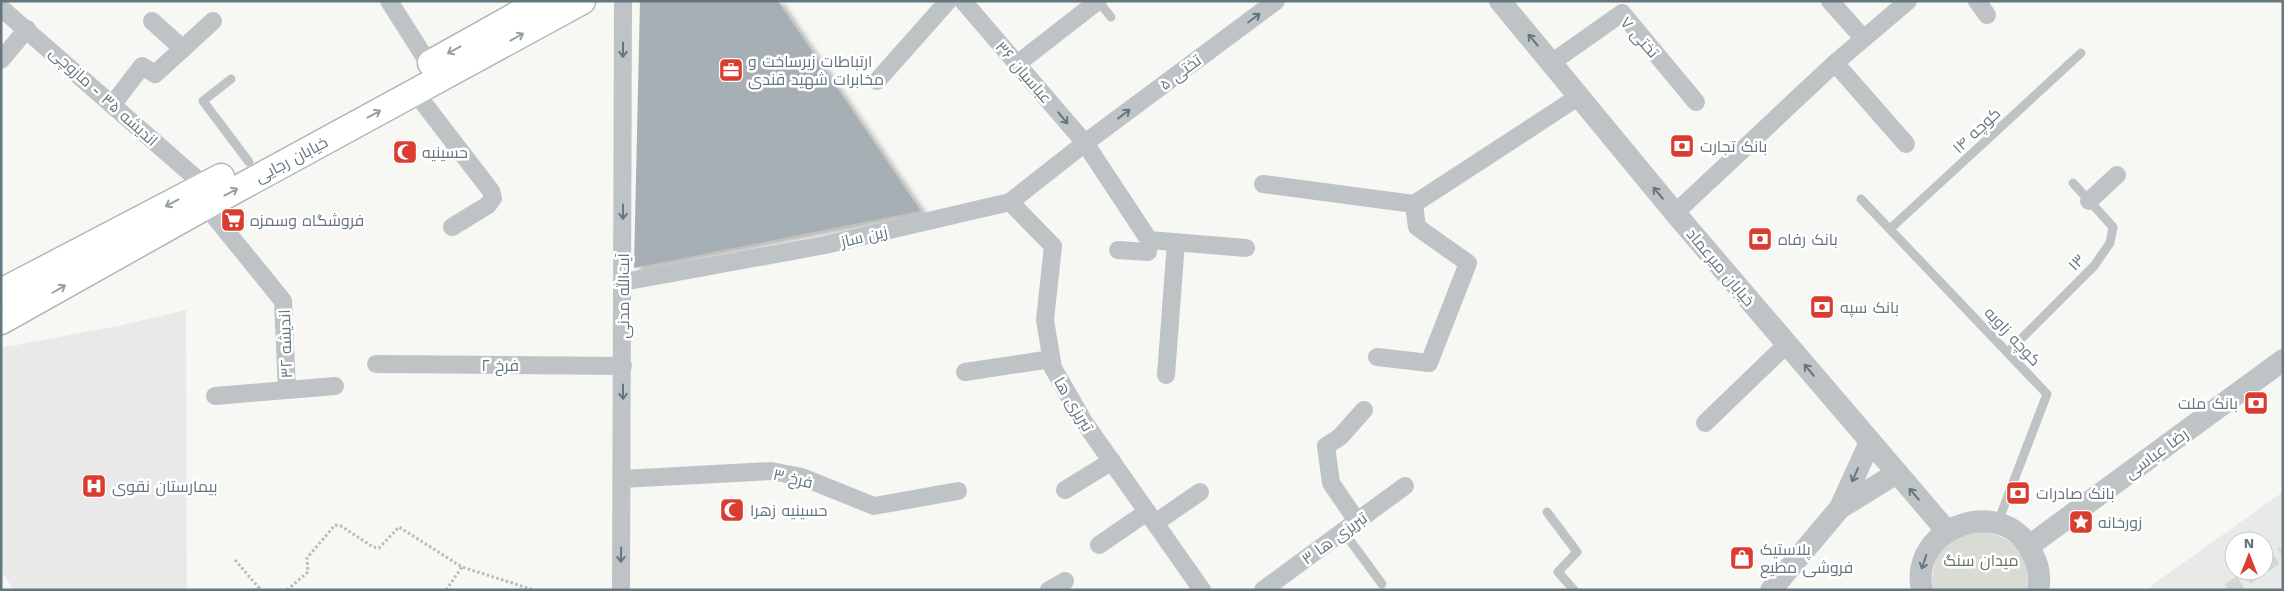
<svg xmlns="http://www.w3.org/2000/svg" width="2284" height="591" font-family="'Work Sans',Cairo,sans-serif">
	<defs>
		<filter id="shadow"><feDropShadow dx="5.5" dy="3" stdDeviation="2.5" flood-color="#0004"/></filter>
	</defs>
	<rect width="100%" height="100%" fill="#f7f7f4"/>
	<!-- built -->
	<g fill="#e8e9e8" fill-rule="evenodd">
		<path d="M186,310L187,590H14L1,571V348L123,325Z"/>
		<path d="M2283,492V590H2148L2155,583ZM2234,541H2264V571H2234Z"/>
	</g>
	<!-- green -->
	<path fill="#d8dcd4" d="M1977,531C2011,534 2033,554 2027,590H1934C1929,575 1935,553 1948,543C1956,537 1968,534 1977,531Z"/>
	<!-- building -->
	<path fill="#a6b0b4" filter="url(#shadow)" d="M640,1H778L921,211L634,268Z"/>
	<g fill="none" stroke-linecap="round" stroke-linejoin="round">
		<!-- pedestrian-tunnel -->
		<g stroke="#d2d7d6" stroke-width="14" stroke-dasharray="14 7" stroke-linecap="butt">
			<path d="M2264,566L2283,553"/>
			<path d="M2229,590L2256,571"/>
		</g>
		<defs>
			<g id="secondary">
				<path d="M431,63L542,1"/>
				<path d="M1,292L221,177"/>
				<path d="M1,321L206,206L582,1"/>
			</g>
		</defs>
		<!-- secondary casing -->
		<use href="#secondary" stroke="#b1b8bb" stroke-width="29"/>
		<!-- path -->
		<g stroke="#b7bbbd" stroke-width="3" stroke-dasharray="2.5 2.5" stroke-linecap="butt">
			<path d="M235,560L261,590"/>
			<path d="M287,590L308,572L307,558L335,525L341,526L373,547L379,548L399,527L462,567L534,590"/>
			<path d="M446,590L462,567"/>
		</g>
		<!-- service -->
		<g stroke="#bec4c6" stroke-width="9">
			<path d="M1098,1L1111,17"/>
			<path d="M231,79L203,101L249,162"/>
			<path d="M1861,199L2047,394L1998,522"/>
			<path d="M1891,228L2081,53"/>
			<path d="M2008,352L2094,266L2110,243L2113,227L2073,183"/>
			<path d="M1547,512L1577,552L1558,572L1574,590"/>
			<path d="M1343,531L1382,584"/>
		</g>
		<!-- minor -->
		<g stroke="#bec4c6" stroke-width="18">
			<path d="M389,1L429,64"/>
			<path d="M963,1L1085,143L1149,240L1246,248"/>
			<path d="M1830,1L1863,38"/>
			<path d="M1977,1L1987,15"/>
			<path d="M1,8L205,186"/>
			<path d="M152,21L183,49"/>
			<path d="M1,60L27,29"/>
			<path d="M1551,63L1622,13L1696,102"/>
			<path d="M1835,63L1906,144"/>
			<path d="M1017,64L1098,1"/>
			<path d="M877,81L948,1"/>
			<path d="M415,92L491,191L493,198L488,205L452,227"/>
			<path d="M113,104L142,66L155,74L213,21"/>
			<path d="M1263,184L1414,204L1578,97"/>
			<path d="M2089,201L2117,175"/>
			<path d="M1010,202L1053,246L1045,320L1053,368L1084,422L1202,590"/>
			<path d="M206,206L283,301L287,390"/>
			<path d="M1675,213L1835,63L1908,1"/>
			<path d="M1118,250L1148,252L1149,240"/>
			<path d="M623,282L825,245L1010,202L1085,143L1276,1"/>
			<path d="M1377,357L1429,363L1468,263L1417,227L1414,204"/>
			<path d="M376,364L623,366"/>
			<path d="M965,372L1051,359"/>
			<path d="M1166,375L1176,242"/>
			<path d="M215,396L335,386"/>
			<path d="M1705,423L1787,344"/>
			<path d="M622,479L771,471L802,477L874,506L958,491"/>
			<path d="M1065,490L1112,461"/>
			<path d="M1357,521L1331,483L1326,446L1340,437L1364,410"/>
			<path d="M1155,523L1200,492"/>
			<path d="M1099,545L1147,512"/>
			<path d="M621,590L623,1"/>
			<path d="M1049,590L1065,581"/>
			<path d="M1263,590L1405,486"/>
		</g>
		<!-- tertiary -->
		<g stroke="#bec4c6" stroke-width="22">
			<path d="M1500,1L1675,213L1946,530"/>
			<path d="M1840,508L1897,473"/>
			<path d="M2029,546L2283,360"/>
			<path d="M1771,590L1840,508L1870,442"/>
			<path d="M1922,590C1908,526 2005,493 2032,553C2038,564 2041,577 2038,590"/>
		</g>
		<!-- secondary -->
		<use href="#secondary" stroke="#fff" stroke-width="26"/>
	</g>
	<!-- one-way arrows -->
	<defs><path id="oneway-shaft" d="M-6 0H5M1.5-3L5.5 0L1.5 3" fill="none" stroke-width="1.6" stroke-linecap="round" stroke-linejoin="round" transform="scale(1.25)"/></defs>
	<g stroke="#64777e">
		<use href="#oneway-shaft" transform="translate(1254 18) rotate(-37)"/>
		<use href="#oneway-shaft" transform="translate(1533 40) rotate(-130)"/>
		<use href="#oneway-shaft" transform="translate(623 50) rotate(90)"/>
		<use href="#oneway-shaft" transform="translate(1124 114) rotate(-37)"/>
		<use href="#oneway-shaft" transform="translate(1063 118) rotate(50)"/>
		<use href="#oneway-shaft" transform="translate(1658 193) rotate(-130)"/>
		<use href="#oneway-shaft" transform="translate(623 212) rotate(90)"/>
		<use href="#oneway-shaft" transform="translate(1809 370) rotate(-130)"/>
		<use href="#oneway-shaft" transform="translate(623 392) rotate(90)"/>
		<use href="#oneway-shaft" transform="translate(1855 475) rotate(114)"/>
		<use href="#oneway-shaft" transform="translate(1914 494) rotate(-130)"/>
		<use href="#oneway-shaft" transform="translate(621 555) rotate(91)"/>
		<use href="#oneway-shaft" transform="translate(1924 562) rotate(108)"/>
	</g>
	<g stroke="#92a0a5">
		<use href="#oneway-shaft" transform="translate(517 37) rotate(-29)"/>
		<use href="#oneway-shaft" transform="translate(454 50) rotate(151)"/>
		<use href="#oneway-shaft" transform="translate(374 114) rotate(-28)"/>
		<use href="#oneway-shaft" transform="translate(231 192) rotate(-28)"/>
		<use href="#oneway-shaft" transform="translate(172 203) rotate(152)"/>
		<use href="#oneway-shaft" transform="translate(59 289) rotate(-30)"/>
	</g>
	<!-- icons -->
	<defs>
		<symbol id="office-square" viewBox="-11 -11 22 22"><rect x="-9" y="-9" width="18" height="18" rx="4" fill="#db3c30" stroke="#fff"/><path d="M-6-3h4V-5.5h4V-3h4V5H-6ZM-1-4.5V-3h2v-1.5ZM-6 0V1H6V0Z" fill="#fff"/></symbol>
		<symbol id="bank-square" viewBox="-11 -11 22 22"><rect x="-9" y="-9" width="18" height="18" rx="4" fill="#db3c30" stroke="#fff"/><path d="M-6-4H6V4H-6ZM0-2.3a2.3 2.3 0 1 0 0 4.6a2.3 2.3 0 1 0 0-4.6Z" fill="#fff"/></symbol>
		<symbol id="mosque-square" viewBox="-11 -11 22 22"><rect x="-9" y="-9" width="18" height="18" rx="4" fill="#db3c30" stroke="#fff"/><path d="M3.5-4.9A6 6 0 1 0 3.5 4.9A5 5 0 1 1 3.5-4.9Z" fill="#fff"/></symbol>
		<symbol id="supermarket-square" viewBox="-11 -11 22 22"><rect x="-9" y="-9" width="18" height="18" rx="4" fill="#db3c30" stroke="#fff"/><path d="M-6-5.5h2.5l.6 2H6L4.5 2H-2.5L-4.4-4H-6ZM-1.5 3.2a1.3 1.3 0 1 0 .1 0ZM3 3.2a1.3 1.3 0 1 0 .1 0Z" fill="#fff"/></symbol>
		<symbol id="hospital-square" viewBox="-11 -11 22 22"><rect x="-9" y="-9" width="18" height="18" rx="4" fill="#db3c30" stroke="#fff"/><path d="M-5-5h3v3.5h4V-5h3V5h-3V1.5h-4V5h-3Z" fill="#fff"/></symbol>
		<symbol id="sight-square" viewBox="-11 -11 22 22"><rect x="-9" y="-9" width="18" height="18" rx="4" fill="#db3c30" stroke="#fff"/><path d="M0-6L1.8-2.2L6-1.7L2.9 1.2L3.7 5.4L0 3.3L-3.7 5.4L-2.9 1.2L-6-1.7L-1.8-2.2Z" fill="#fff"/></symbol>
		<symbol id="shop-square" viewBox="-11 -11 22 22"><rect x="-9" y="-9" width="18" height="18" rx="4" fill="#db3c30" stroke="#fff"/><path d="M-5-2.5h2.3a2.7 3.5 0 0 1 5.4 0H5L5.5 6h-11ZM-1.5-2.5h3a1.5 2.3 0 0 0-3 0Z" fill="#fff"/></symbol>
	</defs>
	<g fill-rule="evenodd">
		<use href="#office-square" x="717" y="56" width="28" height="28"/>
		<use href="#bank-square" x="1668" y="132" width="28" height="28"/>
		<use href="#mosque-square" x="391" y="138" width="28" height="28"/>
		<use href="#supermarket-square" x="219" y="206" width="28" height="28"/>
		<use href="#bank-square" x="1746" y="225" width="28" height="28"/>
		<use href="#bank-square" x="1808" y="293" width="28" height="28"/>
		<use href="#bank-square" x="2242" y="389" width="28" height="28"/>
		<use href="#hospital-square" x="80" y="472" width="28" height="28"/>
		<use href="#bank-square" x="2004" y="479" width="28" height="28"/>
		<use href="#mosque-square" x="718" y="496" width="28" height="28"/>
		<use href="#sight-square" x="2067" y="508" width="28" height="28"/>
		<use href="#shop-square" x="1728" y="544" width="28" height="28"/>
	</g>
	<g text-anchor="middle" stroke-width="5" stroke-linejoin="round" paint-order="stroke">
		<!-- street labels -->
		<g font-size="16" fill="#64777e" stroke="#fff">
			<text transform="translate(1640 37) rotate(48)" y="6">تختی ۷</text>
			<text transform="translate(1024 72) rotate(49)" y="6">عباسیان ۳۶</text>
			<text transform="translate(1180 72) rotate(-37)" y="6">تختی ۵</text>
			<text transform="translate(104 96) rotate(42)" y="6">اندیشه ۳۵ - مازوچی</text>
			<text transform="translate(1976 130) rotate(-43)" y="6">کوچه ۱۴</text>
			<text transform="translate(291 159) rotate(-28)" y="6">خیابان رجایی</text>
			<text transform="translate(864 236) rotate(-13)" y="6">زین ساز</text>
			<text transform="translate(2076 262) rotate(-47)" y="6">۱۳</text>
			<text transform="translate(1721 267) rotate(50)" y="6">خیابان میرعماد</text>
			<text transform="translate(623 296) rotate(-90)" y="6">آیت‌الله مدنی</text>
			<text transform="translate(2013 336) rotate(47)" y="6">کوچه زاویه</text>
			<text transform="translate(285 344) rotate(-92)" y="6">اندیشه ۳۲</text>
			<text x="500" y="371">فرخ ۲</text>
			<text transform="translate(1074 404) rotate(59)" y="6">تبریزی ها</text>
			<text transform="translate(2156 453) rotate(-36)" y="6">رضا عباسی</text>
			<text transform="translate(793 478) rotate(13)" y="6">فرخ ۳</text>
			<text transform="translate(1334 538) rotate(-36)" y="6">تبریزی ها ۳</text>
		</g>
		<!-- poi labels -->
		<g font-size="16" fill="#64777e" stroke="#fff" text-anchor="start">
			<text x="748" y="67">ارتباطات زیرساخت و<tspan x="748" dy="18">مخابرات شهید قندی</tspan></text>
			<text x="1700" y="152">بانک تجارت</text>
			<text x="422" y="158">حسینیه</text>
			<text x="250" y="226">فروشگاه وسمزه</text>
			<text x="1778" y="245">بانک رفاه</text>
			<text x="1840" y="313">بانک سپه</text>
			<text x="2238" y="409" text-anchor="end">بانک ملت</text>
			<text x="112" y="492">بیمارستان نقوی</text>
			<text x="2036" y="499">بانک صادرات</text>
			<text x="750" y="516">حسینیه زهرا</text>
			<text x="2098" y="528">زورخانه</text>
			<text x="1760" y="555">پلاستیک<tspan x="1760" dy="18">فروشی مطیع</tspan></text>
		</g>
		<!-- park labels -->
		<g font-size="16" fill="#697662" stroke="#fff">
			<text x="1981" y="566">میدان سنگ</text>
		</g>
	</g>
	<!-- border -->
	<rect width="2284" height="591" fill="none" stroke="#64777e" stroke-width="5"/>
	<!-- north arrow -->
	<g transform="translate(2249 556)"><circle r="24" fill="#ffffff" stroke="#c1c9cb"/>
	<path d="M0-4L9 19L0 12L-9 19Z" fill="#db3c30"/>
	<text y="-8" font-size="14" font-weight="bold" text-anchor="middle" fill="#64777e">N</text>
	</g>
</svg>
